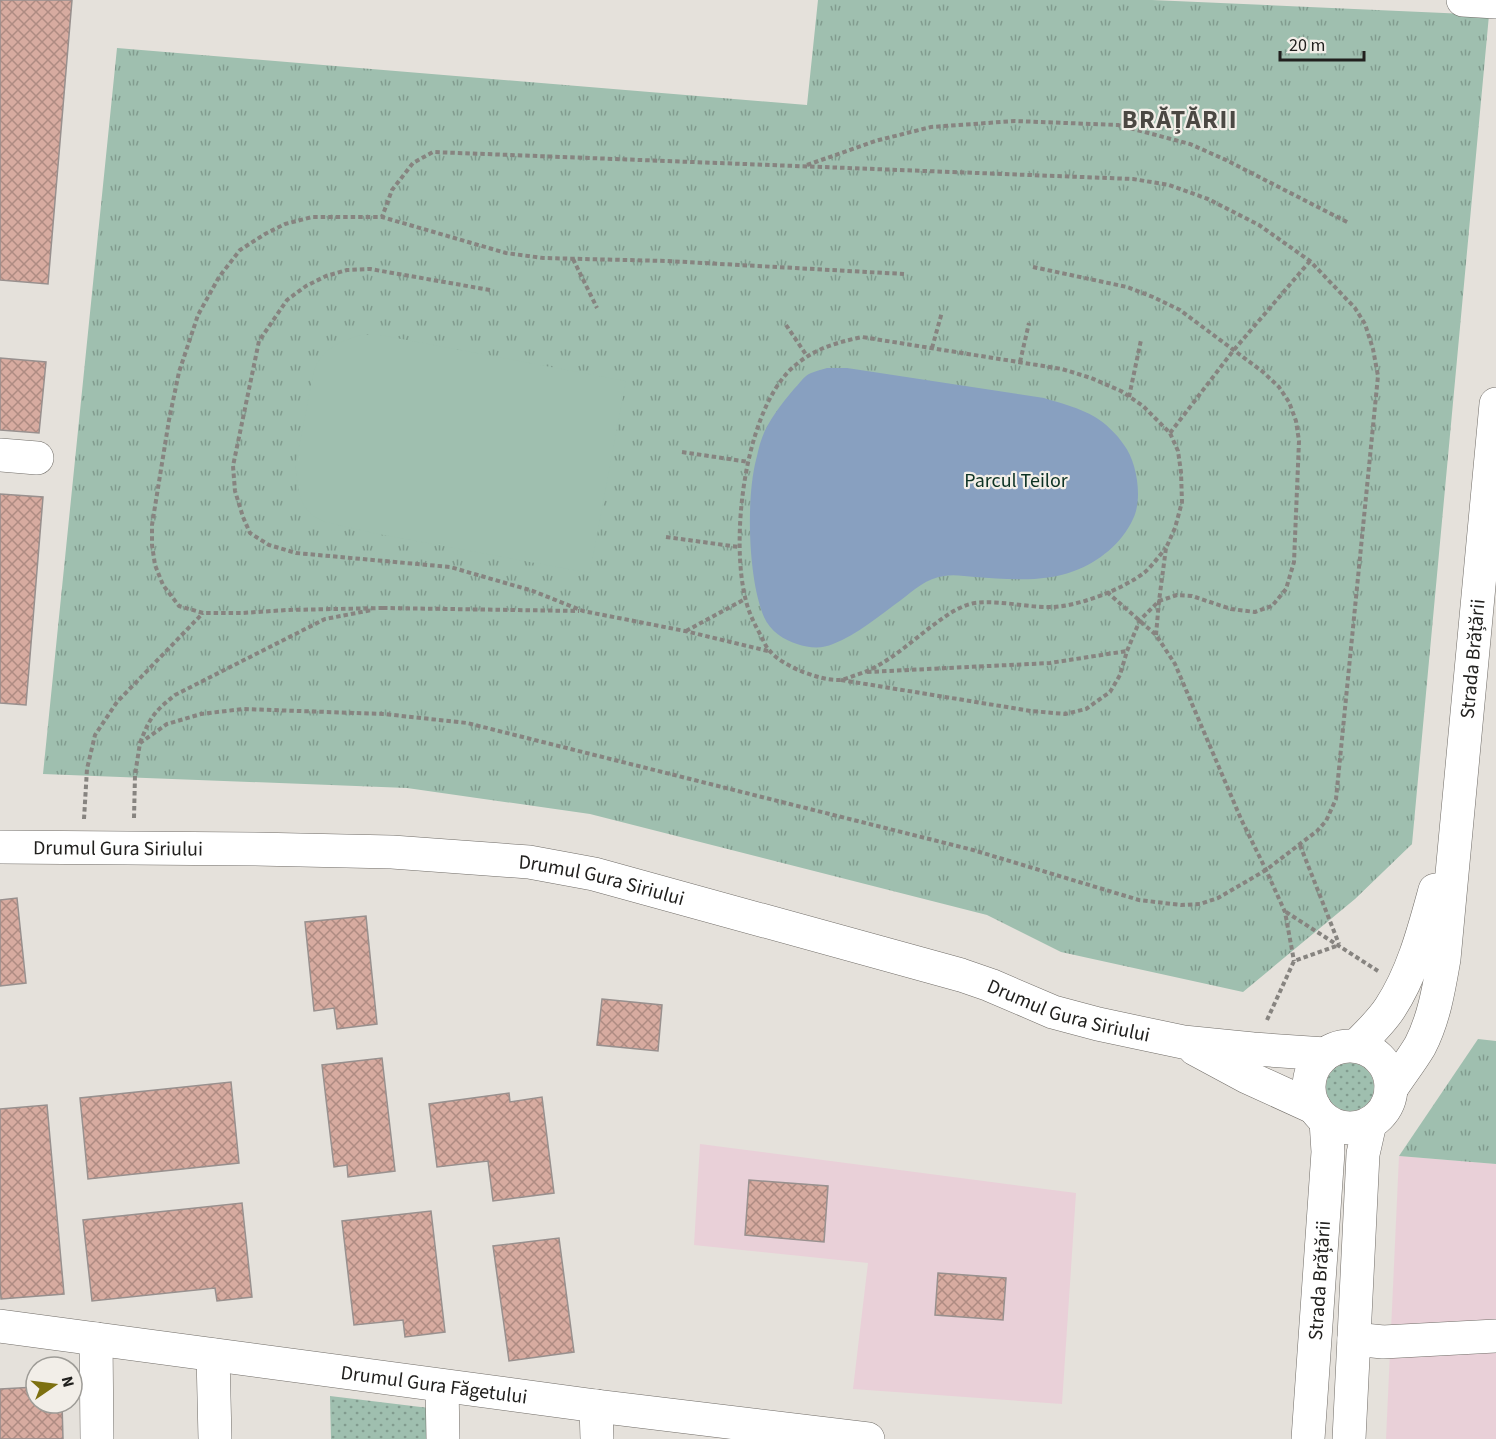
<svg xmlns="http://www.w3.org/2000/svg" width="1496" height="1439" font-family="'Source Sans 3',sans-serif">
	<defs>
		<pattern id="grass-dots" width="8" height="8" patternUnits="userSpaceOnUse" patternTransform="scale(1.5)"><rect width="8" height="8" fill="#9fbfaf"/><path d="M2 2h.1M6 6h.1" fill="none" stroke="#819b8e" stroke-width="1.8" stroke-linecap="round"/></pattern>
		<pattern id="park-tufts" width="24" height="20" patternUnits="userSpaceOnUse" patternTransform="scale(1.5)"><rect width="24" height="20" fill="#9fbfaf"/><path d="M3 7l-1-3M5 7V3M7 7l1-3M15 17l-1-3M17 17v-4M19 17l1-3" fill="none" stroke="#819b8e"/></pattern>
		<pattern id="building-cross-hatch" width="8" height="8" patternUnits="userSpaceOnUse" patternTransform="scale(1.5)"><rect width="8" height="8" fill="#d7aba0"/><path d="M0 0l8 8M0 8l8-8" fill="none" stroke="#ae8b82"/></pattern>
	</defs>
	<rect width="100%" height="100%" fill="#e5e1db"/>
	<!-- industrial -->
	<g fill="#e9d0d8">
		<path d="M700,1144L1076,1193L1062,1404L853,1389L868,1263L694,1245Z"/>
		<path d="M1399,1156L1496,1164V1439H1386Z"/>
	</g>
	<!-- grass -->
	<g fill="url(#grass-dots)">
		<circle cx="1350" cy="1087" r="24"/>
		<path d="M330,1396L429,1408L430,1439H331Z"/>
	</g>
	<!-- park -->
	<g fill="url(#park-tufts)">
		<path d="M818,0H1152L1489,15L1412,844L1355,899L1243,992L1061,952L987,915L590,814L407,788L43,774L117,48L807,105Z"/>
		<path d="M1478,1039L1496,1041V1164L1399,1156Z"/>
	</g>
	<!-- pitch -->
	<path fill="#9fbfaf" d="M361,335H380L626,381L590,573L378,534L325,522L313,516L304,506L299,494L295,467L314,370C323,348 339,342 361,335Z"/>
	<!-- water -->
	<path fill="#88a0c0" d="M827,368H847L1044,398C1060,403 1080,408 1095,417C1105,423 1117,434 1124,445C1137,462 1143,499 1133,519C1122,543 1099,562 1074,571C1043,583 1007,579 975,577C965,576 953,574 944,576C927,578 914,590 901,600C879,616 858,634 833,644C822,649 809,648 797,644C784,640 770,631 764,617C748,579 746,499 756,460C758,453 759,445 762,438C768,421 782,403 794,389C798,385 802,379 806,376C811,372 821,370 827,368Z"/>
	<!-- building -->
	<g fill="url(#building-cross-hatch)" stroke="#98908e" stroke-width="1.5">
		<path d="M0,0H72L48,284L0,280Z"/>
		<path d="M0,358L46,362L39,433L0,430Z"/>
		<path d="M0,494L43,497L26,705L0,703Z"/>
		<path d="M17,898L26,983L0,986V900Z"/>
		<path d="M366,916L377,1024L337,1029L334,1008L314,1011L305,922Z"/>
		<path d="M602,999L662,1005L658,1051L597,1045Z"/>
		<path d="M382,1058L395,1171L348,1177L347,1165L334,1167L322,1065Z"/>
		<path d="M231,1082L239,1163L88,1179L80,1098Z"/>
		<path d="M509,1093L510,1102L542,1097L554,1193L493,1201L488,1161L437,1167L429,1104Z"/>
		<path d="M47,1105L64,1294L1,1299L0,1284V1109Z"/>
		<path d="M749,1180L828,1186L824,1242L745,1235Z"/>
		<path d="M242,1203L252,1297L217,1301L215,1288L92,1301L83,1220Z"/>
		<path d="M431,1211L445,1332L405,1337L403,1320L354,1325L342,1221Z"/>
		<path d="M559,1238L574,1352L509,1361L493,1246Z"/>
		<path d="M938,1273L1006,1278L1003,1320L935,1315Z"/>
		<path d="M36,1387V1403H62L63,1439H0V1389Z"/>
	</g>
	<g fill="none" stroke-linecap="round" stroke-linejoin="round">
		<defs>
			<g id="minor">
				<path d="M1463,0L1496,2"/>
				<path d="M0,455L37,458"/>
				<path id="s1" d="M0,847L255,849L392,852L529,862L594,874L961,975L990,985L1053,1012L1098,1024L1183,1042L1253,1049L1325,1054"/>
				<path d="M1356,1046C1368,1034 1381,1022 1390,1008C1413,973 1424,930 1435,890"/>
				<circle cx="1350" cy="1087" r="41"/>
				<path d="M1195,1049L1247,1077L1315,1108"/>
				<path id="s2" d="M1391,1089C1400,1075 1411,1061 1420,1046C1434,1019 1439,988 1444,959L1496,404"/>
				<path id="s3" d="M0,1326L596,1406L868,1439"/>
				<path d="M96,1339L97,1439"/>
				<path d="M1354,1339L1383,1342L1496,1336"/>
				<path d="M213,1355L215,1439"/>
				<path d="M442,1386L443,1439"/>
				<path d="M596,1406L597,1439"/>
				<path id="s4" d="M1308,1439L1328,1152L1326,1121"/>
				<path d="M1349,1439L1363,1154L1370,1123"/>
			</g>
		</defs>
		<!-- minor casing -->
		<use href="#minor" stroke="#706c67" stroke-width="34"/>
		<!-- path -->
		<g stroke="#878480" stroke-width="4" stroke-dasharray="4.5 3" stroke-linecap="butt">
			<path d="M807,165L875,141L931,127L1015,121L1118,125L1190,144L1226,160L1349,223"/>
			<path d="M573,259L597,308"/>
			<path d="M490,290L370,269L347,270L326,276L306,286L287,300L259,341L233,466L235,491L243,517L250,533L269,545L296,553L450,567L533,591L583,611L685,631L768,651"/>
			<path d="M786,325L807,356"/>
			<path d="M932,348L942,312"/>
			<path d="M1020,362L1029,323"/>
			<path d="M1129,397L1141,340"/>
			<path d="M1170,433L1233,351L1310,261"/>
			<path d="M682,452L749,462"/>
			<path d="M666,537L739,547"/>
			<path d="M1107,592L1156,635L1175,664L1241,819L1266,870L1285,912L1294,961"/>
			<path d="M383,608L287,610L242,613H203L179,606L163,585L155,565L152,545V525L169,420L179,372L198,315L219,277L240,250L265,234L285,224L312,217H382L506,253L543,258L667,261L904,274"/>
			<path d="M383,608L579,611"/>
			<path d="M686,631L745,599"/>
			<path d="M1156,635L1159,601L1166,548L1175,528L1182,502L1181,472L1178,451L1170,433L1143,406L1121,391L1091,378L1062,369L862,337C834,343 810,350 789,371C744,418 730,540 746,601C749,613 754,623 760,634C763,639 765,646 769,650C777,660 791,667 803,672C815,676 826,680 838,680C844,680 850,677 856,675C884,667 908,644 932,626C946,616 958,606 975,603C999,600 1024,607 1048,607C1075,608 1124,589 1145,572C1153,565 1159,556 1166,548"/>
			<path d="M867,672L1050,663L1127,651"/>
			<path d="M841,680L1031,711L1065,714L1086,709L1110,692L1120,675L1127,651L1140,620L1159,601L1177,595L1192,596L1231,609L1255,612L1272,606L1286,589L1294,562L1299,441L1296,421L1289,402L1279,387L1263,372L1180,310L1153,297L1127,287L1033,267"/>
			<path d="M140,743C150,717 154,712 175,695L325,619L372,610"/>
			<path d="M134,818L135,775L140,743L167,724L201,714L243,709L384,714L467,723L973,850L1139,900L1181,905L1200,904L1218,898L1266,870L1317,831L1326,821L1336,799L1378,376L1373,349L1365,324L1355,308L1310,261L1259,225L1208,199L1169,185L1133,179L433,152L413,163L392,190L382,217"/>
			<path d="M84,819L87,769L95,735L117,702L203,613"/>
			<path d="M1300,845L1339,944"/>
			<path d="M1286,912L1378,971"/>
			<path d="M1267,1020L1294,961L1339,945"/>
		</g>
		<!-- minor -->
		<use href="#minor" stroke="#fff" stroke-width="33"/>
	</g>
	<g text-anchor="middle" stroke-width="4.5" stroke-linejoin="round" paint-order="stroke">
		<!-- park labels -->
		<g font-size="20" fill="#0c3223" stroke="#f2eee8">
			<text x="1016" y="487">Parcul Teilor</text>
		</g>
		<!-- street labels -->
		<g font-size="20" fill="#21201e" stroke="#f2eee8">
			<text dy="7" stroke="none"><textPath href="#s2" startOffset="444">Strada Brățării</textPath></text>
			<text dy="7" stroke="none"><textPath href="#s1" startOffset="118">Drumul Gura Siriului</textPath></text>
			<text dy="7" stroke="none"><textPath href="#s1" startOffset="604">Drumul Gura Siriului</textPath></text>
			<text dy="7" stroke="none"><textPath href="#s1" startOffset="1090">Drumul Gura Siriului</textPath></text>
			<text dy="7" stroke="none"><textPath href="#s4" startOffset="159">Strada Brățării</textPath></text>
			<text dy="7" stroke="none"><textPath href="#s3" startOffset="438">Drumul Gura Făgetului</textPath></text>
		</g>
		<!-- district labels -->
		<g font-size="26" font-weight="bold" letter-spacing="1.5" fill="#4b4843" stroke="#f2eee8">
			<text x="1180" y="128">BRĂȚĂRII</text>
		</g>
	</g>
	<!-- north arrow -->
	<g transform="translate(54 1385) rotate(76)"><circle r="28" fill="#f2eee8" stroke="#9e9c97" stroke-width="1.5"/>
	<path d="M0-4.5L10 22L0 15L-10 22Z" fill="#7d7010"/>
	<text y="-9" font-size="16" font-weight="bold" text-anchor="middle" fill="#21201e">N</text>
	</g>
	<!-- scale -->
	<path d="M1280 51v9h84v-9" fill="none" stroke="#21201e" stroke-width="3"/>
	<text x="1289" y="51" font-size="18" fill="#21201e" stroke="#f2eee8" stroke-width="4.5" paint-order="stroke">20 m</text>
</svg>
